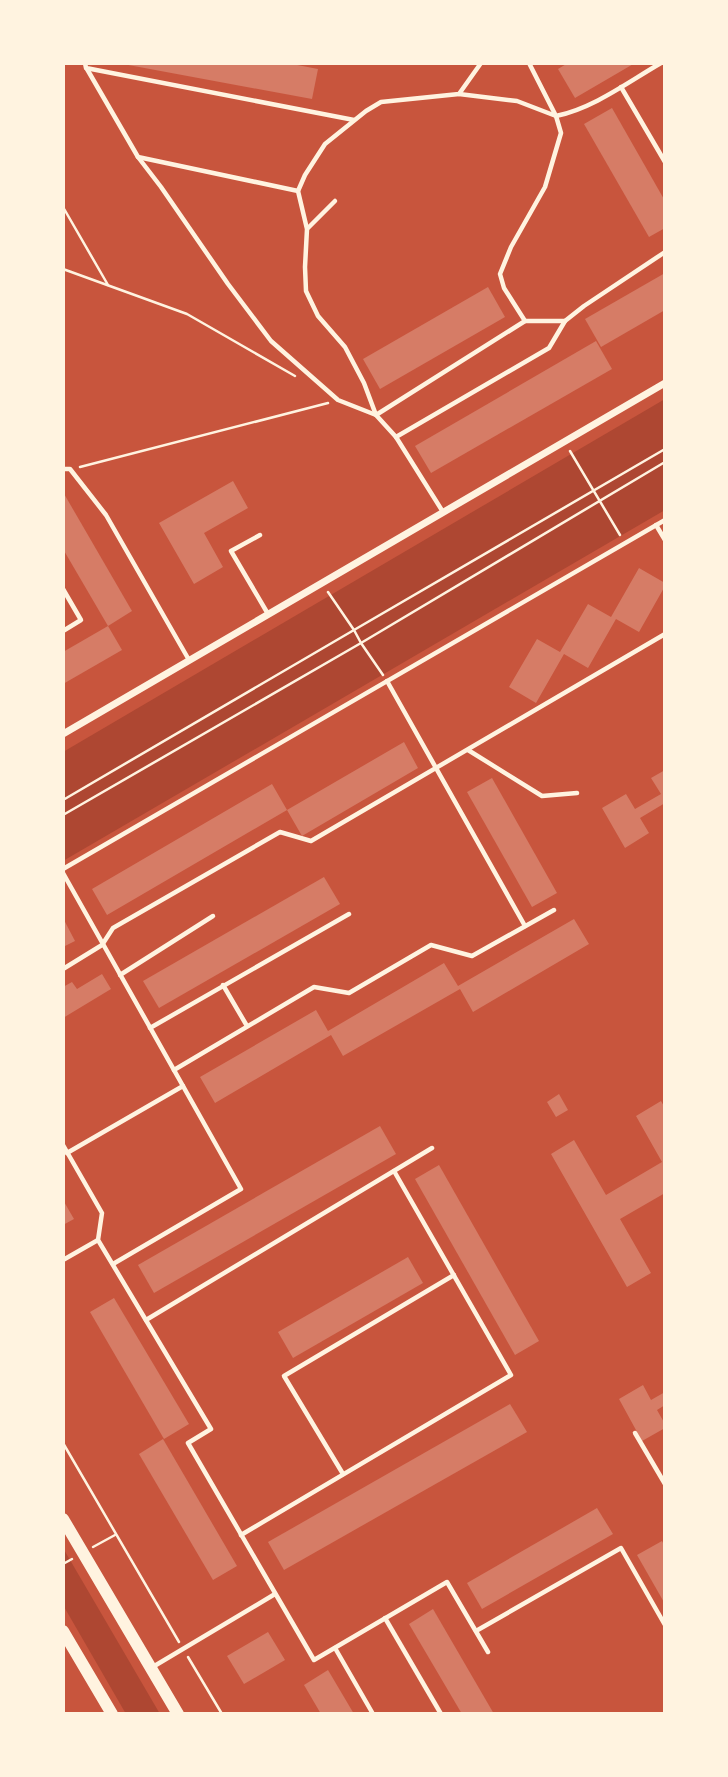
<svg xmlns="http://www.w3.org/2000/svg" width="728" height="1777" font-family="Mulish,sans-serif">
	<rect width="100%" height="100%" fill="#c8553d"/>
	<!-- green -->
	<g fill="#ae4732">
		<path d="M665,399V510L63,861V752Z"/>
		<path d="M63,1548L160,1714H126L63,1605Z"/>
	</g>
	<!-- building -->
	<g fill="#d67c66">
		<path d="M123,63H287L318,69L312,99L123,64Z"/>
		<path d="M568,63H635L575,98L558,69Z"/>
		<path d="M612,108L665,201V228L649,237L584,124Z"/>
		<path d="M665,273V310L601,347L585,319Z"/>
		<path d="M488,287L505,317L380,389L363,359Z"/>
		<path d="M596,341L612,369L431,473L415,446Z"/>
		<path d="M233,481L248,508L204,533L223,567L194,584L159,523Z"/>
		<path d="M63,492L132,611L108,626L63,549Z"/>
		<path d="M639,568L665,583V586L639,632L616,619L588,668L564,654L536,703L509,687L537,639L560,652L588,604L611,617Z"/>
		<path d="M108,626L122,650L63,684V652Z"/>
		<path d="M404,742L418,768L302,836L287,810L107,915L92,889L272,784L287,810Z"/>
		<path d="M665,770V803L640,818L649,833L625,848L602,808L626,794L635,809L661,794L651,778Z"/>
		<path d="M492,778L557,893L532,907L467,792Z"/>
		<path d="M324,877L340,904L159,1008L143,981Z"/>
		<path d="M63,918L75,941L63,947Z"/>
		<path d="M574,919L589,944L473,1012L460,989L343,1056L331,1035L215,1103L200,1077L316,1010L328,1031L444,963L458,986Z"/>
		<path d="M102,974L111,989L63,1018V987L72,982L77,989Z"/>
		<path d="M559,1094L568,1110L556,1117L547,1102Z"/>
		<path d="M661,1101L665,1108V1193L620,1219L651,1273L627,1287L551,1154L574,1140L606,1195L662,1162L636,1116Z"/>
		<path d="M380,1126L396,1154L154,1293L138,1265Z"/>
		<path d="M439,1165L539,1341L515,1355L415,1179Z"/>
		<path d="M63,1200L74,1219L63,1225Z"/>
		<path d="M408,1257L423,1283L293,1358L278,1332Z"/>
		<path d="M114,1298L189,1424L164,1439L90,1312Z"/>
		<path d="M643,1385L651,1400L665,1392V1405L657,1410L665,1424V1428L642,1441L619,1399Z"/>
		<path d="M510,1404L527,1432L284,1570L268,1542Z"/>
		<path d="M163,1439L237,1566L213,1580L139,1454Z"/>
		<path d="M597,1508L613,1534L482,1609L467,1583Z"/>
		<path d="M662,1541L665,1547V1604L637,1555Z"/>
		<path d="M433,1609L494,1714H462L409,1624Z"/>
		<path d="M268,1632L285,1660L244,1684L227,1656Z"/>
		<path d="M328,1670L354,1714H321L304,1685Z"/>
	</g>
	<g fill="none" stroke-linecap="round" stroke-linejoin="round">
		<!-- path -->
		<g stroke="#fff3e0" stroke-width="2.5">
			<path d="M63,207L108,285"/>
			<path d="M63,269L187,314L295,376"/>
			<path d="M570,451L620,535"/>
			<path d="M80,467L328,403"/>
			<path d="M328,592L354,630L665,449"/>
			<path d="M383,675L361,643L665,462"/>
			<path d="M63,800L354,630L361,643L63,815"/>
			<path d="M63,1443L179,1642"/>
			<path d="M93,1547L115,1535"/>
			<path d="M63,1564L72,1559"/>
			<path d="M188,1657L222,1714"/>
			<path d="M63,1713L64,1714"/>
		</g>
		<!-- service -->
		<g stroke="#fff3e0" stroke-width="4.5">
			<path d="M85,63L86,68L354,120"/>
			<path d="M529,63L556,116C594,108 628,82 661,63"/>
			<path d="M87,69L138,157L298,191"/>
			<path d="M621,87L665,162"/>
			<path d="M459,94L517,101L556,116L561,133L545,187L511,247L500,274L504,288L525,321"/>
			<path d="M138,157L161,187L228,284L271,341L338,400L376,415L525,321H565"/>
			<path d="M308,228L335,201"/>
			<path d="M396,437L549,348L565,321L584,306L665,252"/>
			<path d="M63,469H70L106,515L189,660"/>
			<path d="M443,512L396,437L376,415L364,383L345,347L318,316L306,291L305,267L307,229L298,191L305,175L325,144L366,111L381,102L459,94L481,63"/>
			<path d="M656,525L665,540"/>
			<path d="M260,535L231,551L268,614"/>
			<path d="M63,589L81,620L63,631"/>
			<path d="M387,681L525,926"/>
			<path d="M468,750L542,796L577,793"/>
			<path d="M63,869L665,520"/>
			<path d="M63,873L241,1189L113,1264"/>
			<path d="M63,969L102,945L113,928L280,832L311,841L665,634"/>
			<path d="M120,975L213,916"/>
			<path d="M223,985L247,1026"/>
			<path d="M150,1028L349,914"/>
			<path d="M174,1070L314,987L349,993L431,945L472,956L554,910"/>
			<path d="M63,1145L102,1213L98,1240L211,1429L188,1443L314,1660L447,1582L488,1652"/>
			<path d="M67,1153L183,1086"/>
			<path d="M63,1260L98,1240"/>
			<path d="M146,1320L432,1148"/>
			<path d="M635,1433L665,1484"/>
			<path d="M343,1474L284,1376L454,1275"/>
			<path d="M241,1535L511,1375L394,1171"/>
			<path d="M385,1618L441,1714"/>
			<path d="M476,1631L621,1548L665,1625"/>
			<path d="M335,1648L373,1714"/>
			<path d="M151,1668L275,1594"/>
		</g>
		<!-- minor -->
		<path stroke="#fff3e0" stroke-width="7" d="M63,734L665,383"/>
		<!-- secondary -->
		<g stroke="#fff3e0" stroke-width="12">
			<path d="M63,1519L178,1714"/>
			<path d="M63,1631L112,1714"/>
		</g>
	</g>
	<!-- border -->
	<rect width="728" height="1777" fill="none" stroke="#fff3e0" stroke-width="130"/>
</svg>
